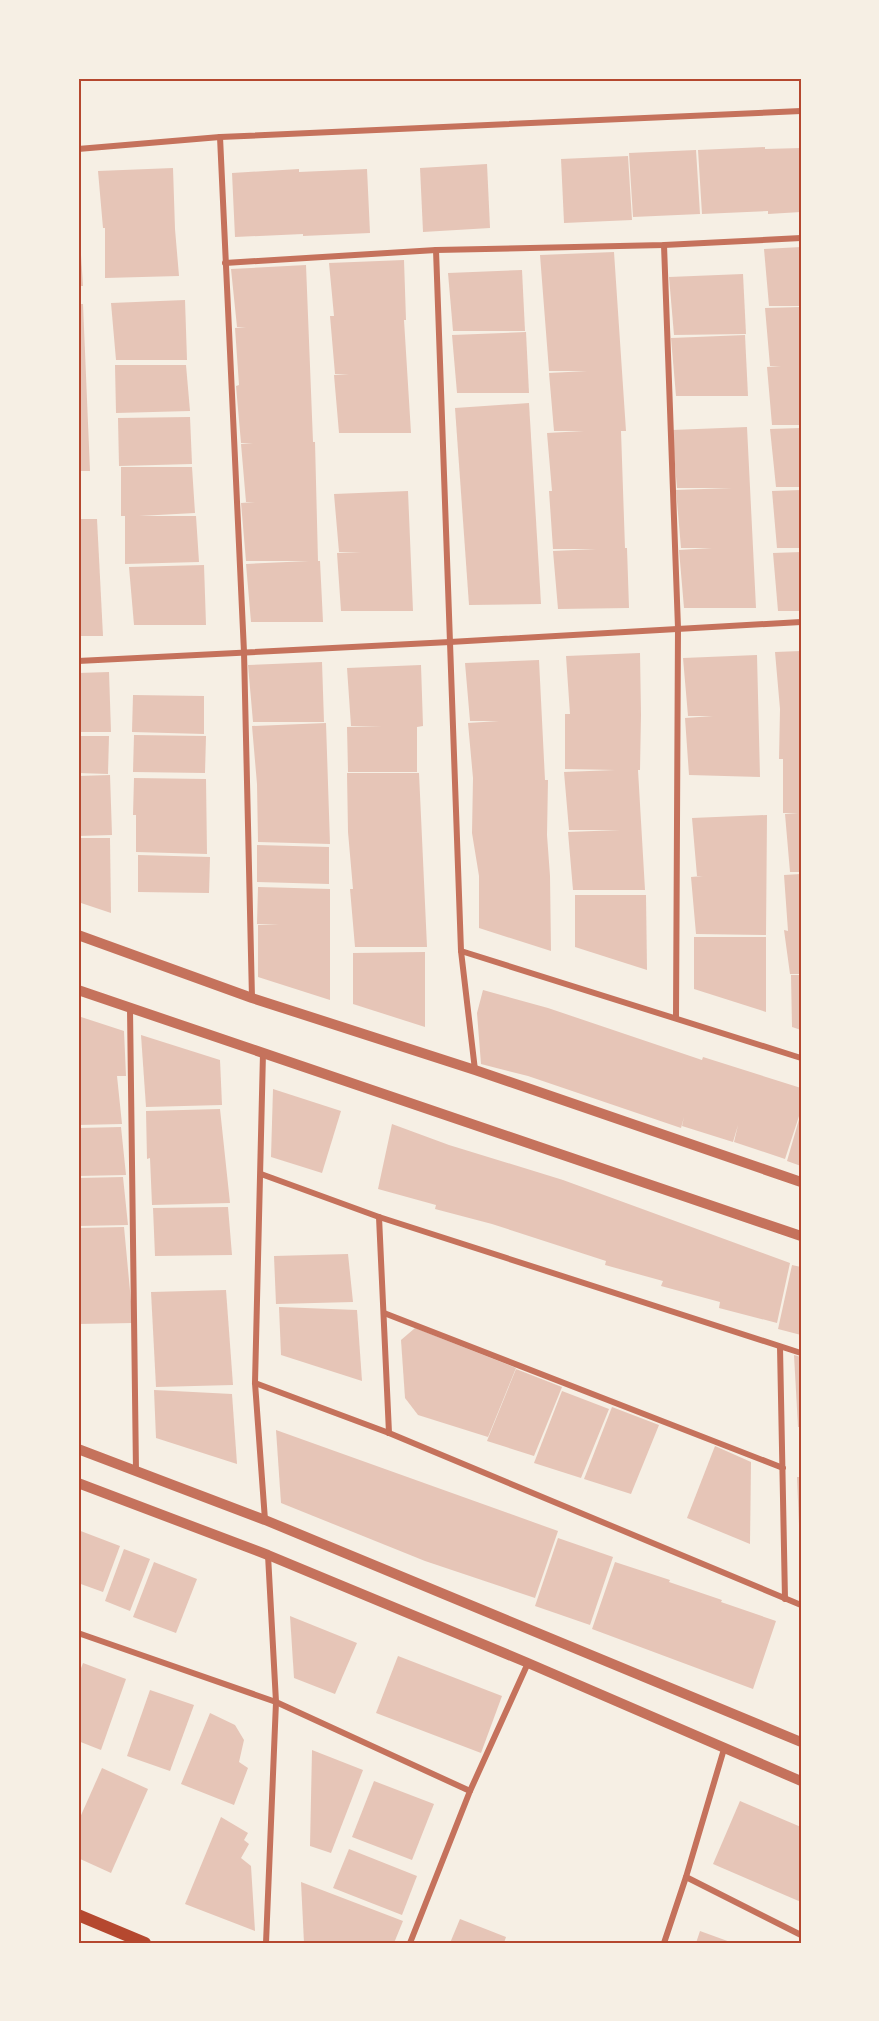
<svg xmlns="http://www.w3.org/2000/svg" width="879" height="2021" font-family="Lato,sans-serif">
	<rect width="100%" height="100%" fill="#f6efe4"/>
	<!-- building -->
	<g fill="#e6c5b7">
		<path d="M765,147V149L801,148V212L768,214V211L702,214L698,150Z"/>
		<path d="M696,150L700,214L633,217L629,153Z"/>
		<path d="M628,156L632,220L564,223L561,159Z"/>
		<path d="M487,164L490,228L423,232L420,168Z"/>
		<path d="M173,168L175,229L179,276L105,278V228H103L98,171Z"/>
		<path d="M299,169V172L367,169L370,233L303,236V234L235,237L232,173Z"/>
		<path d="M78,239H80L83,286H78Z"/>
		<path d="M801,247V306H769L764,249Z"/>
		<path d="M614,252L626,431H621L625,548H627L629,608L558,609L553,551L596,549H553L549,491H552L547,433L584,431H554L549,373L587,371H549L540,255Z"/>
		<path d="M404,260L406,320H404L411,433H339L334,375L349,374H335L330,316H334L329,263Z"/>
		<path d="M306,265L313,442H315L318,561H320L323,622H251L246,564L309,561H246L241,503L255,502H246L241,444L253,443H241L236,386L239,385L235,328L246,327H237L231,269Z"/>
		<path d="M522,270L525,331H453L448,273Z"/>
		<path d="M743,274L746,334L674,335L669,277Z"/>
		<path d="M185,300L187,360H116L111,303Z"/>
		<path d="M78,304H83L90,471H78Z"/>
		<path d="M801,307V425H772L767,367L781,366H770L765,308Z"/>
		<path d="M526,332L529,393H457L452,335Z"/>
		<path d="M745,335L748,396H676L671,338Z"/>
		<path d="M115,365H186L190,411L116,413Z"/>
		<path d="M529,403L541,604L469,605L455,408Z"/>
		<path d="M190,417L192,464L119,466L118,418Z"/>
		<path d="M747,427L756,608H684L679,550L712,548H681L676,490L732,488H677L672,430Z"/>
		<path d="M801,428V487H776L770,429Z"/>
		<path d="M121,467H192L195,513L139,516H196L199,562L125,564V516H121Z"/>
		<path d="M801,490V548H777L772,491Z"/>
		<path d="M408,491L413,611H341L337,553L361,552H339L334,494Z"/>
		<path d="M78,519H97L103,636H78Z"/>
		<path d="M801,552V611H778L773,553Z"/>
		<path d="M204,565L206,625H134L129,567Z"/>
		<path d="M801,651V872H790L785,814L798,813H783V759H779L780,709L775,652Z"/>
		<path d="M640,653L641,715L640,770H638L645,890H573L568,832L620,830H569L564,772L615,770L565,769V714H570L566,656Z"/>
		<path d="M757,655L760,777L689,775L685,718L713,716H688L683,658Z"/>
		<path d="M539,660L545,780H548L547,835L550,876L551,951L479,928V876L472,833L473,778L468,723L499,721H470L465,663Z"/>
		<path d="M322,662L324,722H253L248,665Z"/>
		<path d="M421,665L423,726L417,727V772H348L347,727L382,726H351L347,668Z"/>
		<path d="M109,672L111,732H78V673Z"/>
		<path d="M133,695L204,696V734L132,732Z"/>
		<path d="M326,723L330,844L258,842L257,784L252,726Z"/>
		<path d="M134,735L206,736L205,773L133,772Z"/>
		<path d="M78,736H109L108,774L78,773Z"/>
		<path d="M347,773H419L427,947H355L350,889H353L348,832Z"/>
		<path d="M110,775L112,835L78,836V776Z"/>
		<path d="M134,778L206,779L207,854L136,852V815H133Z"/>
		<path d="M767,815L766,935L696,934L691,877L703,876H697L692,818Z"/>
		<path d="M78,838H110L111,913L78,902Z"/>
		<path d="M257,845L329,847V884L257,882Z"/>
		<path d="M138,855L210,857L209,893L138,892Z"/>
		<path d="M801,874V974H790L784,930L788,931L784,875Z"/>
		<path d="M258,887L330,889V1000L258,977V925H279L257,924Z"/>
		<path d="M575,895H646L647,970L575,947Z"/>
		<path d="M694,937H766V1012L694,989Z"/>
		<path d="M425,952V1027L353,1004V953Z"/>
		<path d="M791,975H801V1030L792,1027Z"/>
		<path d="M483,990L548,1008L702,1060L703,1057L801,1088V1110L785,1159L734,1142L738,1125L733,1142L682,1126L684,1117L681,1128L528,1076L481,1064L477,1013Z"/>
		<path d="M78,1016L124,1031L126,1076H117L122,1124L78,1125Z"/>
		<path d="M141,1035L220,1060L222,1105L146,1107Z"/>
		<path d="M273,1089L341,1111L322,1173L271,1157Z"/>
		<path d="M220,1109L230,1203L152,1205L150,1158L147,1159L146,1111Z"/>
		<path d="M800,1116H801V1166L787,1161Z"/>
		<path d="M392,1124L449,1145L563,1180L790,1263L777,1323L719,1308L720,1302L661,1286L663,1281L605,1265L606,1261L492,1224L435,1209L436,1205L378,1189Z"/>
		<path d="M121,1127L126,1175L78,1176V1128Z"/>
		<path d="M123,1177L128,1225L78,1226V1178Z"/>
		<path d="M228,1207L232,1255L155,1256L153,1208Z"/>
		<path d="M124,1227L133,1323L78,1324V1228Z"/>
		<path d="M348,1254L353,1302L276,1304L274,1256Z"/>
		<path d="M792,1265L801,1267V1335L778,1329Z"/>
		<path d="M226,1290L233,1385L156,1387L151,1292Z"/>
		<path d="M279,1307L357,1310L362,1381L281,1355Z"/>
		<path d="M415,1328L516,1368L488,1437L418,1415L405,1398L401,1340Z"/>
		<path d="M794,1355L801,1357V1427H798Z"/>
		<path d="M516,1369L562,1387L534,1456L487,1441Z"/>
		<path d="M154,1390L232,1394L237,1464L156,1438Z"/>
		<path d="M562,1391L609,1409L581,1478L534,1463Z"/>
		<path d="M612,1407L659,1425L631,1494L584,1479Z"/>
		<path d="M276,1430L558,1531L535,1598L425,1561L281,1503Z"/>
		<path d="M715,1446L751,1462L750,1544L687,1518Z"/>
		<path d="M797,1477H801V1525H799Z"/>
		<path d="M78,1530L120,1546L103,1592L78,1583Z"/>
		<path d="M558,1538L613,1557L590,1625L535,1606Z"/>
		<path d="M124,1549L150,1559L130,1611L105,1601Z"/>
		<path d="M154,1562L197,1579L176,1633L133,1617Z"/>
		<path d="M615,1562L670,1580L669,1582L722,1600L721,1602L776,1621L753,1689L592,1629Z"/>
		<path d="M290,1616L357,1643L335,1694L294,1678Z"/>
		<path d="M398,1656L502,1696L481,1753L376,1713Z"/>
		<path d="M83,1663L126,1679L101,1750L78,1741V1676Z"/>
		<path d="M150,1690L194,1705L170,1771L127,1756Z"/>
		<path d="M210,1713L235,1725L244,1740L239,1762L248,1768L234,1805L181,1784Z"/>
		<path d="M312,1750L363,1770L331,1853L310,1846Z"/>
		<path d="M102,1768L148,1789L111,1873L78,1858V1822Z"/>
		<path d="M374,1781L434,1804L412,1860L352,1837Z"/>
		<path d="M740,1801L801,1827V1902L713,1864Z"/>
		<path d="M221,1817L248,1833L244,1840L249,1844L241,1858L251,1866L255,1931L185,1904Z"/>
		<path d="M349,1849L417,1876L402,1915L333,1888Z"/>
		<path d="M301,1882L403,1921L394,1943H304Z"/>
		<path d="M460,1919L506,1937L504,1943H450Z"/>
		<path d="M700,1931L733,1943H696Z"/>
	</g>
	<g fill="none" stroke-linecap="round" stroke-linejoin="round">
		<!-- minor -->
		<g stroke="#c5725c" stroke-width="6">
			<path d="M220,137L244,652L252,998"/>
			<path d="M78,149L220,137L801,111"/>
			<path d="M664,245L678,628L676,1017"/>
			<path d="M436,250L461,951L475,1070"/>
			<path d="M225,263L436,250L664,245L801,238"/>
			<path d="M78,661L450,642L801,622"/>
			<path d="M461,951L801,1058"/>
			<path d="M130,1009L136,1471"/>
			<path d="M263,1053L255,1383L265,1520"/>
			<path d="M261,1174L379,1217L801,1353"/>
			<path d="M379,1217L389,1433"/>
			<path d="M384,1313L783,1468"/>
			<path d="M780,1347L785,1599"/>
			<path d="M255,1383L389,1433L801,1605"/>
			<path d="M78,1633L276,1702L470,1791"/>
			<path d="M686,1877L801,1935"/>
			<path d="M266,1943L276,1702L268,1555"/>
			<path d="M410,1943L470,1791L528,1663"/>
			<path d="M664,1943L686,1877L724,1749"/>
		</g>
		<!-- tertiary -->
		<g stroke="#c5725c" stroke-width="10">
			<path d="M78,935L252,998L475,1070L801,1182"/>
			<path d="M78,990L801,1236"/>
			<path d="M78,1449L265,1520L801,1742"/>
			<path d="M78,1483L268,1555L528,1663L801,1781"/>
		</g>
		<!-- secondary -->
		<path stroke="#b5482f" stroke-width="12" d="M78,1915L145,1943"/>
	</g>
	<!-- border -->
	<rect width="879" height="2021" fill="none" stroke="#f6efe4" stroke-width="159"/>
	<rect x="80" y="80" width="720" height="1862" fill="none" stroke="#b5482f" stroke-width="2"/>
</svg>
